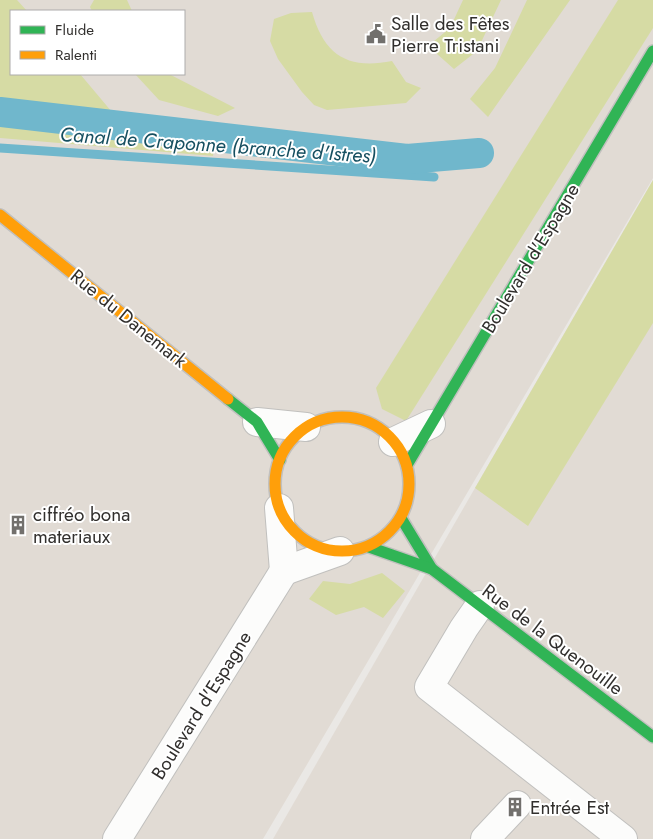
<svg xmlns="http://www.w3.org/2000/svg" width="653" height="839" font-family="Jost,sans-serif">
	<rect width="100%" height="100%" fill="#eae8e5"/>
	<!-- built -->
	<g fill="#e1dbd4" fill-rule="evenodd">
		<path d="M0,0H653V178L263,839H0ZM11,11H184V74H11Z"/>
		<path d="M653,180V839H273L475,488Z"/>
	</g>
	<!-- green -->
	<g fill="#d6dba4">
		<path d="M0,0H17L27,11H11V74H80L117,118L215,144L213,156L0,138Z"/>
		<path d="M94,0H127L132,11H92L90,7Z"/>
		<path d="M463,0H501L477,51L454,69L428,46L450,28Z"/>
		<path d="M527,0H570L488,117L470,99L495,68Z"/>
		<path d="M618,0H653V28L406,421L382,409L376,388Z"/>
		<path d="M312,12C324,55 348,70 392,61L406,82L421,88L406,103L327,110L314,105L302,92L278,59L270,41L274,19L291,13Z"/>
		<path d="M135,74H169L235,108L218,116L159,100Z"/>
		<path d="M653,180V323L528,526L475,488Z"/>
		<path d="M382,573L405,591L383,618L364,607L336,615L309,599L323,581L350,584Z"/>
	</g>
	<g fill="none" stroke-linecap="round" stroke-linejoin="round">
		<!-- stream -->
		<path stroke="#70b7cc" stroke-width="9" d="M0,148L434,177"/>
		<!-- canal -->
		<path stroke="#70b7cc" stroke-width="30" d="M0,112L407,159L479,153"/>
		<defs>
			<g id="street">
				<path d="M257,422L306,427"/>
				<path d="M393,442L431,424"/>
				<path d="M279,508L284,571"/>
				<path d="M284,571L340,551"/>
				<path d="M480,605L464,628L429,687L623,839"/>
				<path d="M117,839L284,571"/>
				<path d="M485,839L517,805"/>
			</g>
			<g id="fast">
				<path d="M228,399L257,422L280,460"/>
				<path d="M407,465L653,51"/>
				<path d="M401,518L432,569L653,737"/>
				<path d="M369,547L432,569"/>
			</g>
			<g id="slow">
				<path d="M0,215L228,399"/>
				<circle cx="342" cy="484" r="67"/>
			</g>
		</defs>
		<!-- street casing -->
		<use href="#street" stroke="#c1c0be" stroke-width="30"/>
		<!-- fast casing -->
		<use href="#fast" stroke="#c1c0be" stroke-width="14"/>
		<!-- slow casing -->
		<use href="#slow" stroke="#c1c0be" stroke-width="14"/>
		<!-- street -->
		<use href="#street" stroke="#fcfcfb" stroke-width="28"/>
		<!-- fast -->
		<use href="#fast" stroke="#30b455" stroke-width="11"/>
		<!-- slow -->
		<use href="#slow" stroke="#ff9f0a" stroke-width="11"/>
	</g>
	<!-- icons -->
	<defs>
		<symbol id="civic-bare" viewBox="-9 -9 18 18"><path d="M-.6-6.5H3V-4.5H.6V-3L4-1V1h2V6H-6V1h2V-1L-.6-3ZM-1.2 2.5V6h2.4V2.5Z" fill="#72706d" stroke="#fff" stroke-width="2.5" paint-order="stroke"/></symbol>
		<symbol id="building-bare" viewBox="-9 -9 18 18"><path d="M-4-6H4V6H1V3H-1V6H-4ZM-2.5-4.3h1.7v1.8h-1.7ZM.8-4.3h1.7v1.8H.8ZM-2.5-1h1.7V.8h-1.7ZM.8-1h1.7V.8H.8Z" fill="#72706d" stroke="#fff" stroke-width="2.5" paint-order="stroke"/></symbol>
	</defs>
	<g fill-rule="evenodd">
		<use href="#civic-bare" x="362" y="20" width="28" height="28"/>
		<use href="#building-bare" x="4" y="511" width="28" height="28"/>
		<use href="#building-bare" x="501" y="793" width="28" height="28"/>
	</g>
	<g text-anchor="middle" stroke-width="4" stroke-linejoin="round" paint-order="stroke">
		<!-- poi labels -->
		<g font-size="19" fill="#312f2d" stroke="#fff" text-anchor="start">
			<text x="391" y="30">Salle des Fêtes<tspan x="391" dy="22">Pierre Tristani</tspan></text>
			<text x="33" y="521">ciffréo bona<tspan x="33" dy="22">materiaux</tspan></text>
			<text x="530" y="814">Entrée Est</text>
		</g>
		<!-- street labels -->
		<g font-size="19" fill="#312f2d" stroke="#fff">
			<text transform="translate(530 258) rotate(-59)" y="7">Boulevard d'Espagne</text>
			<text transform="translate(129 318) rotate(39)" y="7">Rue du Danemark</text>
			<text transform="translate(553 639) rotate(37)" y="7">Rue de la Quenouille</text>
			<text transform="translate(201 705) rotate(-58)" y="7">Boulevard d'Espagne</text>
		</g>
		<!-- water labels -->
		<g font-size="20" font-style="italic" fill="#164f60" stroke="#fff">
			<text transform="translate(218 145) rotate(4)" y="7">Canal de Craponne (branche d'Istres)</text>
		</g>
	</g>
	<!-- legend -->
	<rect x="10" y="10" width="175" height="65" fill="#ffffff" stroke="#adacab"/>
	<rect x="20" y="26" width="25" height="8" fill="#30b455" stroke="#adacab"/>
	<text x="55" y="35" font-size="15" fill="#312f2d">Fluide</text>
	<rect x="20" y="51" width="25" height="8" fill="#ff9f0a" stroke="#adacab"/>
	<text x="55" y="60" font-size="15" fill="#312f2d">Ralenti</text>
</svg>
